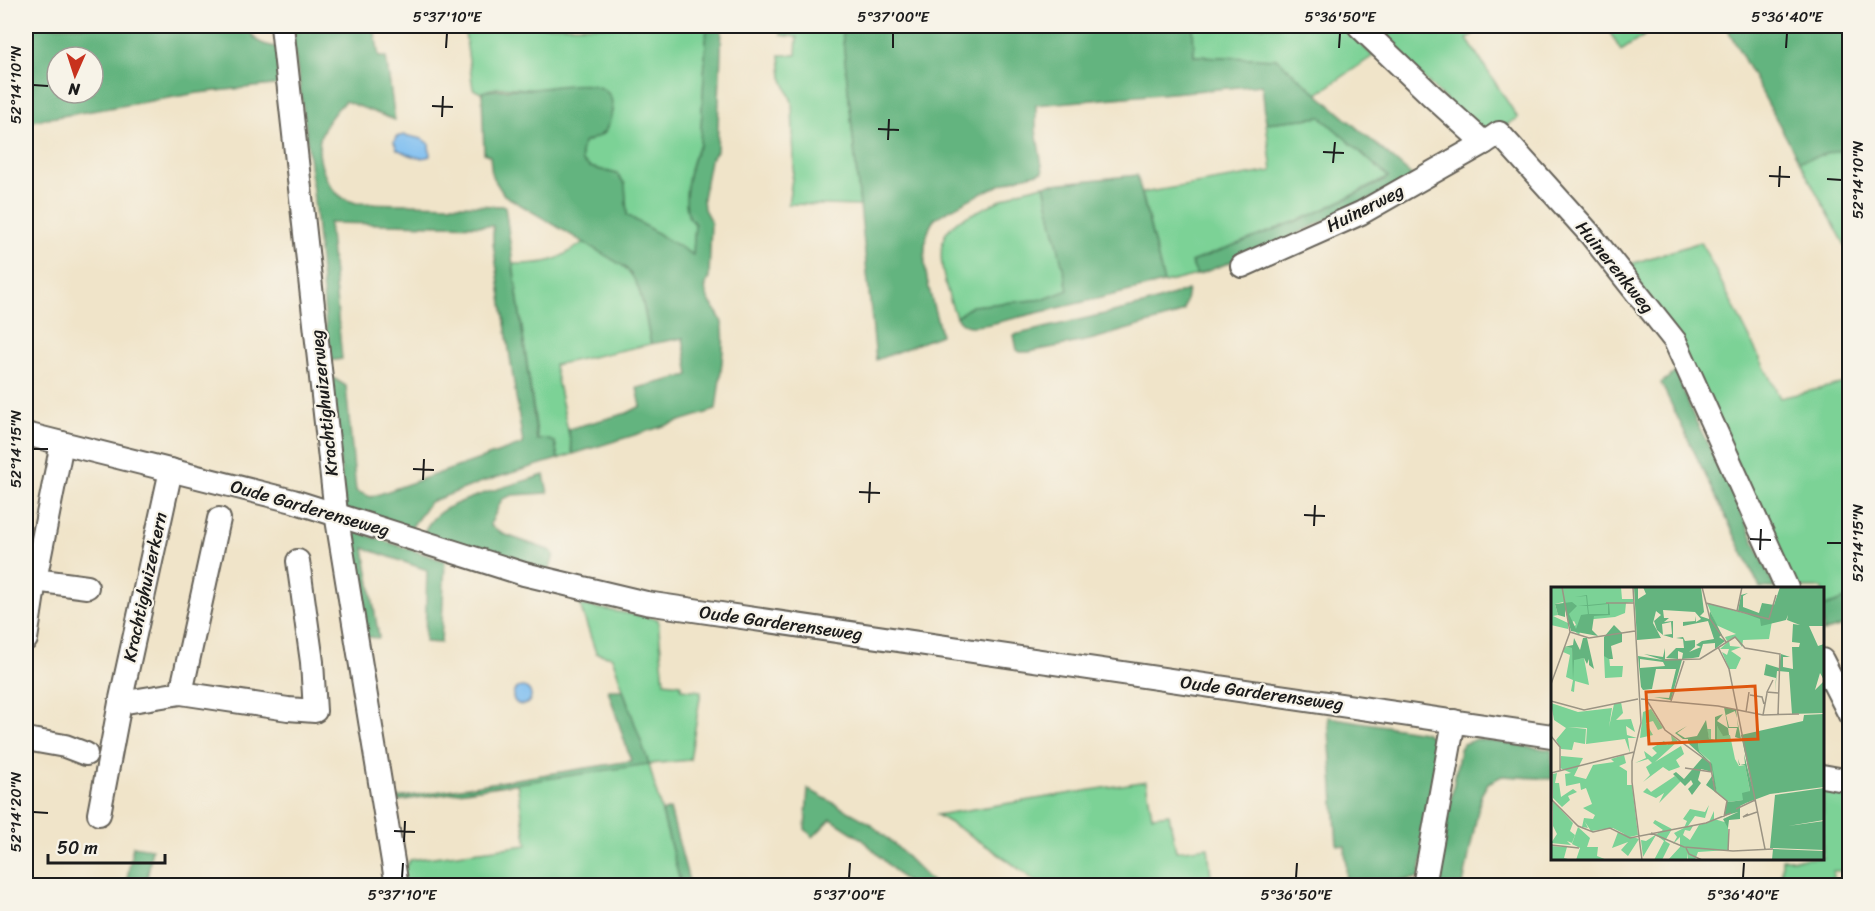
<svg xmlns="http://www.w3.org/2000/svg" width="1875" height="911" font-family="Sriracha,sans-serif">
	<rect width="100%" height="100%" fill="#f7f3e8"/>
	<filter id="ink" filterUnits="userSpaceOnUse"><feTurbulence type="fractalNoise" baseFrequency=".0167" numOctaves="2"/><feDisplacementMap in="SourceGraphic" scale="12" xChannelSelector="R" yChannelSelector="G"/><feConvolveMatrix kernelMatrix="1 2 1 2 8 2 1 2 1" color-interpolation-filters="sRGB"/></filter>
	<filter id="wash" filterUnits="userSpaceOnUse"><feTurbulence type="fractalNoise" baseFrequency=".008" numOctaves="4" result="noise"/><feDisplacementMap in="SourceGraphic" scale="24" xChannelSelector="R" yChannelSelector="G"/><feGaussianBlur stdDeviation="1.35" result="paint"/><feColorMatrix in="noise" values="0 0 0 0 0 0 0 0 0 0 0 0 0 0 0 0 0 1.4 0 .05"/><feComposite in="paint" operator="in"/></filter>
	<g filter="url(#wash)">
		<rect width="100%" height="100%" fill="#f0e4c9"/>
		<!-- green -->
		<g fill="#7bd296" stroke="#4c7759" stroke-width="1.5">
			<path d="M464,26H707L700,145C686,165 689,192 688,216L695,224L693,256L627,215L625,184L617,174L590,167L582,161L581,151L583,143L605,133L612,111C582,103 508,76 481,93L473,89Z"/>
			<path d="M782,26L842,30L860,206L788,204L794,166L792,102L782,77L780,55H796L797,37L781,35Z"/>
			<path d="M956,26H1025V30Z"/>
			<path d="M1193,26H1341L1373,56L1317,94L1277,59L1194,56Z"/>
			<path d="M1370,26H1484L1467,39L1518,118L1485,138Z"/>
			<path d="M1606,26H1659L1621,51Z"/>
			<path d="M1321,117L1389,177L1312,215L1191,262L1197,275L1164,283L1142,193L1272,171L1266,123Z"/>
			<path d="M1849,148V252L1799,161Z"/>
			<path d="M1044,185L1069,290L1045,299L972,306L956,317C948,296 937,262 943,240C945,232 951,227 957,221L1019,191Z"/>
			<path d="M584,242C599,252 621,261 632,275C643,290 646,325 651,344L554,365L573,454L558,459L555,442L538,440L513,264C549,264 555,262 584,242Z"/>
			<path d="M1701,242L1780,398L1849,382V598L1823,607L1822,588H1794L1703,391L1621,267Z"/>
			<path d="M580,605L658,619L664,682L681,684V689L701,691L690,760L649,764L681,885L403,886L401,874L410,860L527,845L517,783L648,763L612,657L596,653Z"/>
			<path d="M1146,781L1152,816L1169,814L1176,851L1208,847L1212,885H1040C1008,859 973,836 937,815Z"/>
			<path d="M1823,786L1849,789V871H1833V885L1781,886L1782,859L1822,858Z"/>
		</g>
		<!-- forest -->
		<g fill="#64b47f" stroke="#40684e" stroke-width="1.5" fill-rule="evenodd">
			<path d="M26,26H249C252,41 262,45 277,47L283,84L198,93L26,122ZM57,57H93V93H57Z"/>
			<path d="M290,26H343V29L374,26L379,57H386L395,120L345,101C335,111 326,121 321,135C315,155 324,186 343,198C346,200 352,201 356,203L505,206L537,440L546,439L555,442L558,459L482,482L430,502L408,532L345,509L330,376L346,386L356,491L371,497L523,444L493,243V226L329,223L342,359L329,361C319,249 310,137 290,26Z"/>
			<path d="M707,26H722L717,151L710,160L703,198L704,209L711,222L709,278C698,293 715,306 721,320C728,335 718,391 716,410L573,454L568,429L627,413L641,406L637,388L689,375L683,338L651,344C645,318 644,286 625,267L504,195L492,176L490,156L484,153L482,92C499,88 515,90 532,89C556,88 622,69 611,116C607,135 599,136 583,143L581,151L582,161L590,167L617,174L625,184L627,215L693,255L695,224C693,221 690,219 689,216C681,200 691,159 700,145Z"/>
			<path d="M772,26H956L1025,30V26H1193L1194,56L1277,59L1415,178L1265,249L1197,275L1191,262L1312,215L1384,181L1388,177L1321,117L1266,123L1262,85L1036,105V130L1043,172C1004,179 969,199 935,218C912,250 933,300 941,335L876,360L842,31Z"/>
			<path d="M1726,26H1849V148L1799,161Z"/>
			<path d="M1137,175L1164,283L990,324C974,326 966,330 956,317L972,306L1045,299L1068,290L1044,185Z"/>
			<path d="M1188,290L1184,310L1174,316L1090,340L1029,352H1020L1017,350L1014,335L1147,304Z"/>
			<path d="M1676,372L1693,415L1733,494L1775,588H1760L1661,383Z"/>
			<path d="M544,475L548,493L513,495L502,499L490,525L503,534L551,551L554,555L548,575L422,536C426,528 430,520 438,514C456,499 519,483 544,475Z"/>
			<path d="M349,529L445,561L441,643L425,642L427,570L364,548L379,638L367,637Z"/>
			<path d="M1849,598V624L1823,632V607Z"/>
			<path d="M608,690H623L649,764L391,802L390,799L631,761Z"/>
			<path d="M1328,717L1424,732L1435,739L1442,749L1419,878L1369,885H1347L1345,846L1337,845Z"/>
			<path d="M1477,739L1552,750V779L1502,776L1488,783L1481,795L1463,885L1435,886L1460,749L1463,744Z"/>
			<path d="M808,789L868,822L893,843L935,885H909L862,839L831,819L813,837L805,829Z"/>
			<path d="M670,809L690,885H681L662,812Z"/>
			<path d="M133,846L152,849L146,885H126Z"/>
		</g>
		<!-- water -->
		<g fill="#7cbdf1" stroke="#4c6c86" stroke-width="1.5">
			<path d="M404,135L422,139L429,144L430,156C419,161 407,154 397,149L394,142L396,137Z"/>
			<circle cx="522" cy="696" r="9"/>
		</g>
	</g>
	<g filter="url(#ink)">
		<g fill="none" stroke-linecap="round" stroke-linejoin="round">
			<defs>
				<g id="minor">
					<path d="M282,26L336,513L397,886"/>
					<path d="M1359,26L1430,94L1484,143L1499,133L1590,234L1675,341L1787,588"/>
					<path d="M1242,266L1361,213L1484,143"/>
					<path d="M26,434L293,501L524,574L646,603L1552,736"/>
					<path d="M62,443L35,580L87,587"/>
					<path d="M26,639L35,580"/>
					<path d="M1822,660L1850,715"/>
					<path d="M181,693L288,709L315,711L312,662L298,561"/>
					<path d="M120,703L181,693L219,519"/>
					<path d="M26,739L65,746L86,754"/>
					<path d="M1822,776L1850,781"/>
					<path d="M99,814L120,703L171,470"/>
					<path d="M1424,886L1454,721"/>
				</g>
			</defs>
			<!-- minor casing -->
			<use href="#minor" stroke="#666259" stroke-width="26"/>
			<!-- minor -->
			<use href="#minor" stroke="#fff" stroke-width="22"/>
		</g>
	</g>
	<!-- ticks -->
	<path fill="none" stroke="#1c1c1c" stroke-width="2" d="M446,48L447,33M893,48V33M1339,48L1340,33M1786,48L1787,33M33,85L48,86M432,106L453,107M442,117L443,96M878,129L899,130M888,140L889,119M1323,152L1344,153M1333,163L1335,142M1769,176L1790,177M1827,179L1842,180M1779,187L1780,166M33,449H48M413,469L434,470M423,480L424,459M859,492L880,493M869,503L870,482M1304,515L1325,516M1314,526L1315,505M1750,539L1771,540M1827,543H1842M1760,550L1761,529M33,812L48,813M394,831L415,832M404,842L405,821M402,878L403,863M849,878L850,863M1296,878L1297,863M1743,878L1744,863"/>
	<g text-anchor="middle" stroke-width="4.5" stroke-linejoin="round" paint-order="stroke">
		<!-- street labels -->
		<g font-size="18" fill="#1c1c1c" stroke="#f7f3e8">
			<text transform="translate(1365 208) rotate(-27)" y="6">Huinerweg</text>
			<text transform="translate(1615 267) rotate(51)" y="6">Huinerenkweg</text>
			<text transform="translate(324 403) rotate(-96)" y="6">Krachtighuizerweg</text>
			<text transform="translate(310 508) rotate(16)" y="6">Oude Garderenseweg</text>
			<text transform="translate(145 587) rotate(-78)" y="6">Krachtighuizerkern</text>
			<text transform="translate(781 623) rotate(8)" y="6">Oude Garderenseweg</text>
			<text transform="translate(1262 693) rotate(8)" y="6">Oude Garderenseweg</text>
		</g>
	</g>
	<!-- overview -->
	<g transform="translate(1551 587)">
		<rect width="273" height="273" fill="#f0e4c9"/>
		<path d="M0,0H70L71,12H82V15L75,16L74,26L64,30L33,33L28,48L20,41L25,38L23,34L19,36L12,15L4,17L7,28L2,29L17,36V42L0,38ZM156,16L221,34L218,52L192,53L191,60L184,50L176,54L174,50L185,47L165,38ZM178,54L179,59L190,60L180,64L190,71L185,82H178L171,65L176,68L178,62H169ZM13,60L21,61L22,72L33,71L38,98L24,94L23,105L20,104L22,93L15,90L19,68L12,65ZM53,69H58L59,79H72L71,90L54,91ZM70,115L72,126L65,133L80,132L84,145L75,139L76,148L86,151H77L79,166L74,152L35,157L36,141L17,140L35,142L34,157L23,155L21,163L10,162L5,153L15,141L3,133L0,116L27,125L61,121L58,140L63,117ZM100,122L112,141L107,143L102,134L95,136L102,148L89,151L92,125ZM166,139L172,144L171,148H179L184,172L188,179L194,178L199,204L192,213L178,215L166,206L159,174L148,164L147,153H158L156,142H160V152L165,153ZM120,148L127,154L104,175L130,159L133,167L125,173L129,180L118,184L112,180L92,195L99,188L95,180L101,176L97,172L84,176L95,171L93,164L101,170L106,166L101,161L113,154L116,158L121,154ZM73,168L75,176L68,179L76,184V198H81L87,248L79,250L62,241L40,244L34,235L37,241L31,240L33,231L42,232L44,228L32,221L41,217L35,201L30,203L29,196L15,199L14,187L20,186L9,181L10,169L32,171L23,189L35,192L42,178L63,175L60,172ZM6,186L4,196H8L10,210L22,202L26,205L17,209L19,213L11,220L2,211V187ZM124,189L130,194L108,216L113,206L105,211L92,205L96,201L100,205ZM2,214L22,236L19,244L24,248L21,256L16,254L20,258L0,256L6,247L2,239ZM158,218L154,231L144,229L137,239H142L139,244L134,243L132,248L139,253L148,238L158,235L163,224V232L177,236V263L147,265L144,273H137L136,266V273H117L129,260V250L122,257L126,250L123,246L133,241L136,234L132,232L139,222L154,225ZM104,233L121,242L114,254L119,257L111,273H103L113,254L105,248L92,270L90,253L95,254L112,243L102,236ZM27,240L39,251L36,260H47L46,269L56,273H25L29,261L21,257ZM67,245L88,252L77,269L70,263L77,255L61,261ZM0,259L16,260L13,271L21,273H0Z" fill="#7bd296"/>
		<path d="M83,0H87V12L95,7L92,0H150L153,25L149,29L158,32L159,24L171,48L168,50L174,54L164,62V56L152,57L148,70L142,71L131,72L132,66L127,64V72L115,71L125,61H133L132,52L125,51L132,50L134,54L144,53V60L138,65L150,60L145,58L151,54L163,52L157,34L132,39V35L144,34V29L145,35L150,32L144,25L112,23L113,31H118L113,35L122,34V51L112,48L121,47L120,35L111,37L112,48L106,43L103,34L110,28L105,24L102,36L110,51L86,53ZM229,0H273V39H258L267,59L273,57V93L269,86L264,103L273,94V126L241,127L238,85L226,84L224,106L225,91L213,88L215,77L228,81L230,67L239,70H232V80L242,82L241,60H248L249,56L241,55L242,37L249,38L236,33L237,28L235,33L210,39L209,32L187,24L190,8L197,6L192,9V20L208,26L211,16L223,18ZM36,8L37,18L58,16L59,28L43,29L41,43L47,49L20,44L14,22V30L7,28L4,17L21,15L26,19L18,27L25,42L30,28L37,27L36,19H27L36,18L35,9L24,10ZM57,17V27H38L37,19ZM63,38L71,46V55L60,59L62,72H58L53,69V50ZM23,51L29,63L32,51H36L43,82L38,78V72L36,77L33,71L23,73L22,93L21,61L13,60L22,58ZM114,61V72L131,73L120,113L103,110L118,111L125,82H105L101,102L92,103L90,100L87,69L112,73L93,67L112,70ZM89,72L112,75L114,79L89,81ZM173,120L185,123L186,131L184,124L175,128L178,140H187L186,132L190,152L184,150L186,141H177L178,148L172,149L166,139V153H147L148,164L161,177L166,206L178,215L192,213L191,206L199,204L194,178H188L187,172L189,178L194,177L193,167L201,199L190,148L252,134L253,128L273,127V200L219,207L195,216L189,219V232L178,233L177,241L172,232L187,225L173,229L176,214L155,198L161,189L163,200L161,180V185L150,182L147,193L150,196L141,208L137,202L142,197L140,193L134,199L122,187L125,185L133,192L152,170L161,178L137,156V152H132L124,146L136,139L126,146L134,151L146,149L155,133L158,152L164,153V130L172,127L166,134L177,141ZM273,201V233L237,239L273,234V263L219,261L224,208ZM222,262L273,264V273H221Z" fill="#64b47f" fill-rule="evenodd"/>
		<path fill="none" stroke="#9b9484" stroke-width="1.5" d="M11,0L19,45M82,0L90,136L81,174V195L91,273M151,0L159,32L175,55M55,16H83M155,16L218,32L225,8M186,24L191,0M19,45L38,51L84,44M167,60L178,82L214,262M113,73L149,72L184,50L194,61L229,67L227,128M222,93L216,105L227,106M0,97L19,45M199,108L211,110L213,117M90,112L167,119L212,128L248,127M95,112L114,143L159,176L164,204L176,214L173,230M0,114L33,123L87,112M120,114L133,74M195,125L198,105M212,128L216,106M0,149L9,160V183M134,181L161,185M0,186L83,165M0,212L27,239L42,245L59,241L79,251L155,236L180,226M185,222L204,213M197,227L192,230L206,225M0,240L1,186M100,246L133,260L182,264L222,262M0,258L28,261M135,261L138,267L151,273M177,264L178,242"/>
		<path fill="#de560d" fill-opacity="0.15" stroke="#de560d" stroke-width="3" d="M204,99L207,152L98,157L95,105Z"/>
		<rect width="273" height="273" fill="none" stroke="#1c1c1c" stroke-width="3"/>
	</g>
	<!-- margin -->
	<rect width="1875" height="911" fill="none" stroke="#f7f3e8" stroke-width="66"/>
	<!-- north arrow -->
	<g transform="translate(75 75) rotate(183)"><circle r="28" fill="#f7f3e8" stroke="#9f9d96" stroke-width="1.5"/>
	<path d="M0-4.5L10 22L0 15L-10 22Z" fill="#c8321e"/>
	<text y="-9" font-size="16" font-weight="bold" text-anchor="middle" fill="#1c1c1c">N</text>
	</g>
	<!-- scale -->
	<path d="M48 854v9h117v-9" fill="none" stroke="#1c1c1c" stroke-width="3"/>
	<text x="57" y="854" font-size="18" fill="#1c1c1c" stroke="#f7f3e8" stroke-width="4.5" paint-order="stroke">50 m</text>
	<rect x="33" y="33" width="1809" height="845" fill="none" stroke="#1c1c1c" stroke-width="2"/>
	<g font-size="15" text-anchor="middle" fill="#1c1c1c">
		<text x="447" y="22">5°37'10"E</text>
		<text x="893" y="22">5°37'00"E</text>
		<text x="1340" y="22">5°36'50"E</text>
		<text x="1787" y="22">5°36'40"E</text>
		<text transform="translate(16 85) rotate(-90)" y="5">52°14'10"N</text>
		<text transform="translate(1858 180) rotate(-90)" y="5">52°14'10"N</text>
		<text transform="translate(16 449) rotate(-90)" y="5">52°14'15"N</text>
		<text transform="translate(1858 543) rotate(-90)" y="5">52°14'15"N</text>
		<text transform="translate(16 812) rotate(-90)" y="5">52°14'20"N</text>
		<text x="402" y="900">5°37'10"E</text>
		<text x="849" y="900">5°37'00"E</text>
		<text x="1296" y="900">5°36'50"E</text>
		<text x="1743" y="900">5°36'40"E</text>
	</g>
</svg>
